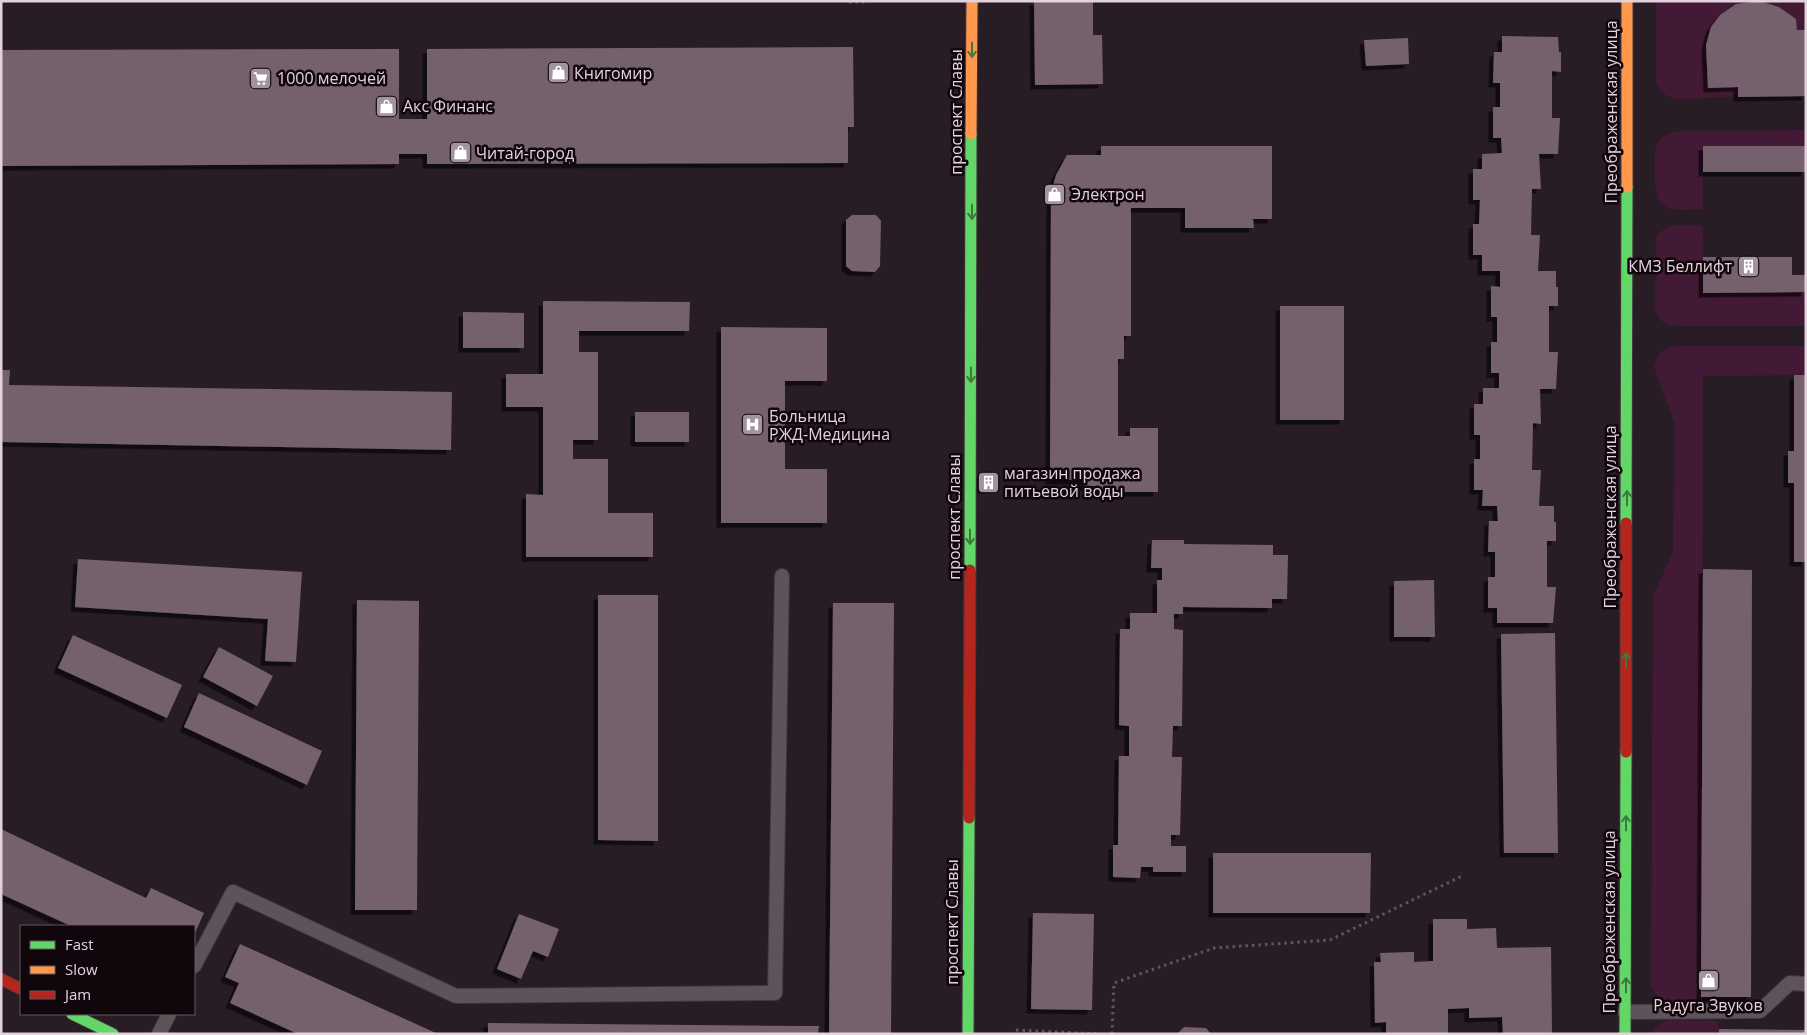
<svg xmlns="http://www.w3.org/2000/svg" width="1807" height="1035" font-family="'Open Sans',sans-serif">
	<defs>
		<filter id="shadow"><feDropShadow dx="-4.5" dy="4.5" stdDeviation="0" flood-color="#0009"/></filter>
	</defs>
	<rect width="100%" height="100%" fill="#291d25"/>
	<!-- green -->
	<g fill="#431a35">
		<path d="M1656,1H1757C1750,2 1741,2 1734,5C1700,22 1706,56 1708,87H1738V97L1678,99C1665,97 1659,92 1656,79Z"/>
		<path d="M1760,1H1806V30H1797L1796,19L1779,7Z"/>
		<path d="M1806,130V146H1703V209C1691,209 1672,213 1662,204C1653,195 1653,156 1657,145C1659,140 1663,136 1668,134C1680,129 1697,132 1710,131C1742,131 1774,130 1806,130Z"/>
		<path d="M1675,225L1703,226L1704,292H1806V326H1676C1663,325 1658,319 1655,307L1656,238C1661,230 1666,227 1675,225Z"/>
		<path d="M1674,346H1806V375L1703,376L1701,997C1680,1002 1659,1012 1651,984L1653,597L1673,551L1675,424L1654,367C1657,355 1662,349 1674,346Z"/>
		<path d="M1671,1020L1718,1021L1719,1034H1652C1657,1025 1661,1022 1671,1020Z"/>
	</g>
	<!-- building -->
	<g fill="#75616e" filter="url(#shadow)">
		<path d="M1034,1H1093V35H1102L1103,84L1035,85Z"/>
		<path d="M1760,1L1779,7L1796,19L1797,30H1806V96L1738,97V87L1708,88L1706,45L1711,27L1720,15L1736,4Z"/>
		<path d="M1502,36L1558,37L1559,52H1561V72L1552,71V118H1560L1558,154H1539L1541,189H1532L1531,235H1540L1538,271H1556V287H1558V306H1549V352H1558L1556,389H1540L1541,424L1533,423L1532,470H1541L1539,506H1554V522H1556V541H1547V587H1556L1553,623H1497V608H1488V577H1495V552H1488L1489,521H1498L1497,506H1482L1483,490H1474V459H1480V435H1474V404H1483V388H1499V373H1491V342H1497V317H1491V286L1500,287V271H1482V255H1473V224H1479L1480,200H1473V169H1482V154L1502,153L1501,138H1493V107H1500V83H1493L1494,52H1502Z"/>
		<path d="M1408,38L1409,64L1366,66L1364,40Z"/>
		<path d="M853,47L854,127H848V163L427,164V154H399V164L1,166V50L399,49V119H427V49Z"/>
		<path d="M1101,146H1272V219H1253L1254,228H1185V208H1131V336H1124V359H1118V436H1130V428H1158V492H1101L1100,486H1083V480H1050L1051,193L1056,175L1067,155H1101Z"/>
		<rect x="1703" y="146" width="103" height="26"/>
		<path d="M852,215H876L881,221L880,266L875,272L852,271L846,266V220Z"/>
		<path d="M1703,257H1792V275H1806V292L1703,293Z"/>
		<path d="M543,301L690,302L689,331H579V352H598V440H573V459H608V513H653V557H526V494L543,495V407H506V374H543Z"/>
		<rect x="1280" y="306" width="64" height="114"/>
		<path d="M463,312L524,313V348H463Z"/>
		<path d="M721,327L827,328V381H785V469H827V523H721Z"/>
		<path d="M1,370H10L9,385L452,392L451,450L1,442Z"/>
		<path d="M1794,375H1806V562H1794V483H1788V451H1794Z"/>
		<rect x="635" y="412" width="54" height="30"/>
		<path d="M981,474H995V489H982Z"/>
		<path d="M1152,540H1184V544L1273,545V555H1288L1287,599H1272V608L1183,607V614H1174V629L1183,630L1182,726H1173L1172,757H1182L1180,835H1171V846H1186V872H1153V867H1141L1140,878L1113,877V845H1118L1119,756H1129V726L1119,725L1120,629H1130V613H1157V580H1162V568H1151Z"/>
		<path d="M78,559L302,572L296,662L265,661L268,619L75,607Z"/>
		<path d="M1703,569L1752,570L1751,997H1701Z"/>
		<path d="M1434,580L1435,637H1394V581Z"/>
		<path d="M598,595H658V841L598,840Z"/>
		<path d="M357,600L419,601L417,910H355Z"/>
		<path d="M833,603H894L891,1034H829Z"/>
		<path d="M1555,633L1558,853H1504L1501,634Z"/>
		<path d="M73,635L182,685L167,718L58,668Z"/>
		<path d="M219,647L273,676L257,706L203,677Z"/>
		<path d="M199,693L322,751L307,785L184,727Z"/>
		<path d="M1,829L146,898L151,888L204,913L194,935V926H71L1,894Z"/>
		<path d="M1213,853H1371L1370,913H1213Z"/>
		<path d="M1033,913L1094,914L1092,1010L1031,1009Z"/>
		<path d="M519,914L559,929L548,957L533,951L521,979L497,969Z"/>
		<path d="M1433,919H1467V929L1496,928L1497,948L1551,947L1552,1034H1503L1502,1017L1469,1018V1008L1448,1009V1034H1386V1022L1375,1023L1374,962H1381L1380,953L1410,952H1414V962L1433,961Z"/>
		<path d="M240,944L438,1034H298L230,1003L239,983L225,977Z"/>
		<path d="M488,1023L799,1026H819L818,1034H488Z"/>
		<path d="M1184,1027L1206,1028L1211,1034H1177Z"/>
		<path d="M1719,1029L1806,1030V1034H1719Z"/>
	</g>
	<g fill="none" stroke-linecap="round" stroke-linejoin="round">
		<defs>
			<g id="lane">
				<path d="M194,966L233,892L456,996L775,993L782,576"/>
				<path d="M1625,1012L1760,1011L1790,983L1806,984"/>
				<path d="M159,1034L169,1014"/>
			</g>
			<g id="fast">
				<path d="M1626,523L1627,187"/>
				<path d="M970,570L971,134"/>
				<path d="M72,1014L113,1034"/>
				<path d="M968,1034L969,818"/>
				<path d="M1625,1034L1626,752"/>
			</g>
			<g id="slow">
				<path d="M971,134L972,1"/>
				<path d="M1627,187V1"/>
			</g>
			<g id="jam">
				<path d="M1626,752V523"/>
				<path d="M969,818L970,570"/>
				<path d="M1,979L21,989"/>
			</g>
		</defs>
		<!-- lane casing -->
		<use href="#lane" stroke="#43383f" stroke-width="16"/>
		<!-- fast casing -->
		<use href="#fast" stroke="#43383f" stroke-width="13"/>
		<!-- slow casing -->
		<use href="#slow" stroke="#43383f" stroke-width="13"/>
		<!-- jam casing -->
		<use href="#jam" stroke="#43383f" stroke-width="13"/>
		<!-- path -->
		<g stroke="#5f555b" stroke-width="3" stroke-dasharray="2.5 4" stroke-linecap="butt">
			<path d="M849,2H868"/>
			<path d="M1016,1030L1101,1034"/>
			<path d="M1112,1034L1114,983L1214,948L1330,940L1462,876"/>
		</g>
		<!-- lane -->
		<use href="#lane" stroke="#5e5359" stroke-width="14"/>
		<!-- fast -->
		<use href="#fast" stroke="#63d668" stroke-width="11"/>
		<!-- slow -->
		<use href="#slow" stroke="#ff974d" stroke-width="11"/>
		<!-- jam -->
		<use href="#jam" stroke="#b3261e" stroke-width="11"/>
	</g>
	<!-- one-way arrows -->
	<defs><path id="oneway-shaft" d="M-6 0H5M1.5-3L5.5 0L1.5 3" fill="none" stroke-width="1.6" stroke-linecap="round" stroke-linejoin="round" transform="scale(1.25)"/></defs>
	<g stroke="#3e783f">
		<use href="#oneway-shaft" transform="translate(972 50) rotate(90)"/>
		<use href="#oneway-shaft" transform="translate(972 212) rotate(90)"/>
		<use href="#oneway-shaft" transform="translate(971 375) rotate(90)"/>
		<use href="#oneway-shaft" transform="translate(1627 498) rotate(-90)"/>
		<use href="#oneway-shaft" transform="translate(970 537) rotate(90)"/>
		<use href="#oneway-shaft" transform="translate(1626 660) rotate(-90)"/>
		<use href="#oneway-shaft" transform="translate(1626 823) rotate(-90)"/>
		<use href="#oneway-shaft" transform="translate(1626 985) rotate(-90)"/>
	</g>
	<!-- icons -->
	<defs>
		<symbol id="shop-square" viewBox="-11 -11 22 22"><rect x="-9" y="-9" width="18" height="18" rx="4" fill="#a2939c" stroke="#10060c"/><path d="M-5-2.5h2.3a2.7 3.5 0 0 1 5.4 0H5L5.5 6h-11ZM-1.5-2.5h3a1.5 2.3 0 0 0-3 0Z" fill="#fff"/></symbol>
		<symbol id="supermarket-square" viewBox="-11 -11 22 22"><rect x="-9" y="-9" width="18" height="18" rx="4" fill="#a2939c" stroke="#10060c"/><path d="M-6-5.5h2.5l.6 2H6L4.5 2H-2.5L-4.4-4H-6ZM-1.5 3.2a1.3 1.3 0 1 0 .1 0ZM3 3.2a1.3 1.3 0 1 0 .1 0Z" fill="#fff"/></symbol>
		<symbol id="building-square" viewBox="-11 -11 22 22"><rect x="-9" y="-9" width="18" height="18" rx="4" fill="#a2939c" stroke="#10060c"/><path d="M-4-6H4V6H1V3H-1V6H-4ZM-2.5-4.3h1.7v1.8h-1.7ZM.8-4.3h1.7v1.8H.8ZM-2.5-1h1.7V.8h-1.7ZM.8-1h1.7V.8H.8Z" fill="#fff"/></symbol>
		<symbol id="hospital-square" viewBox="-11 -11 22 22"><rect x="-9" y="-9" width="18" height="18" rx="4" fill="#a2939c" stroke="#10060c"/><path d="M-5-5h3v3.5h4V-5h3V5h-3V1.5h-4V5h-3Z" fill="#fff"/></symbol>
	</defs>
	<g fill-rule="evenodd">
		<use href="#shop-square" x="546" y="60" width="25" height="25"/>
		<use href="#supermarket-square" x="248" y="66" width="25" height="25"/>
		<use href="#shop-square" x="374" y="94" width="25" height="25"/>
		<use href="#shop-square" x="448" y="140" width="25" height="25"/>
		<use href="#shop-square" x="1042" y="182" width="25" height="25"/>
		<use href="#building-square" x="1736" y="254" width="25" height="25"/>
		<use href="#hospital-square" x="740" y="412" width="25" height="25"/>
		<use href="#building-square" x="976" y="470" width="25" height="25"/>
		<use href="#shop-square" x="1696" y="968" width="25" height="25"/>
	</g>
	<g text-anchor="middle" stroke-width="5" stroke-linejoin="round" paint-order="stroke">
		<!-- poi labels -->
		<g font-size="16" fill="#e3d2dc" stroke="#10060c" text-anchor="start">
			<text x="574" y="79">Книгомир</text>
			<text x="277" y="84">1000 мелочей</text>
			<text x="403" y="112">Акс Финанс</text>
			<text x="476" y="159">Читай-город</text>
			<text x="1071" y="200">Электрон</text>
			<text x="1732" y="272" text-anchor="end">КМЗ Беллифт</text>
			<text x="769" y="422">Больница<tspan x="769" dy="18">РЖД-Медицина</tspan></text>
			<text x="1004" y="479">магазин продажа<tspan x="1004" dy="18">питьевой воды</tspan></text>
			<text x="1708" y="1011" text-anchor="middle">Радуга Звуков</text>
		</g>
		<!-- street labels -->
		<g font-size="16" fill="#e3d2dc" stroke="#10060c">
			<text transform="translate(956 112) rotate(-90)" y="6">проспект Славы</text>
			<text transform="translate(1611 112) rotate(-90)" y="6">Преображенская улица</text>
			<text transform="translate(954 517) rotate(-90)" y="6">проспект Славы</text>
			<text transform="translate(1610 517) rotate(-90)" y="6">Преображенская улица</text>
			<text transform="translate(952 922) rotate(-90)" y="6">проспект Славы</text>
			<text transform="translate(1609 922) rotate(-90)" y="6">Преображенская улица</text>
		</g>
	</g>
	<!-- border -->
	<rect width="1807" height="1035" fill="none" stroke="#e3d2dc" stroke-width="5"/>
	<!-- legend -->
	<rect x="20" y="925" width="175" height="90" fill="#10060c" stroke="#64585f"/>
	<rect x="30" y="941" width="25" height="8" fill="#63d668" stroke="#64585f"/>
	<text x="65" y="950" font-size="15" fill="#e3d2dc">Fast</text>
	<rect x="30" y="966" width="25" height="8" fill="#ff974d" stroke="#64585f"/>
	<text x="65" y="975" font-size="15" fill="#e3d2dc">Slow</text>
	<rect x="30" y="991" width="25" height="8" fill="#b3261e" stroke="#64585f"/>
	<text x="65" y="1000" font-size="15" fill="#e3d2dc">Jam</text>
</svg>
